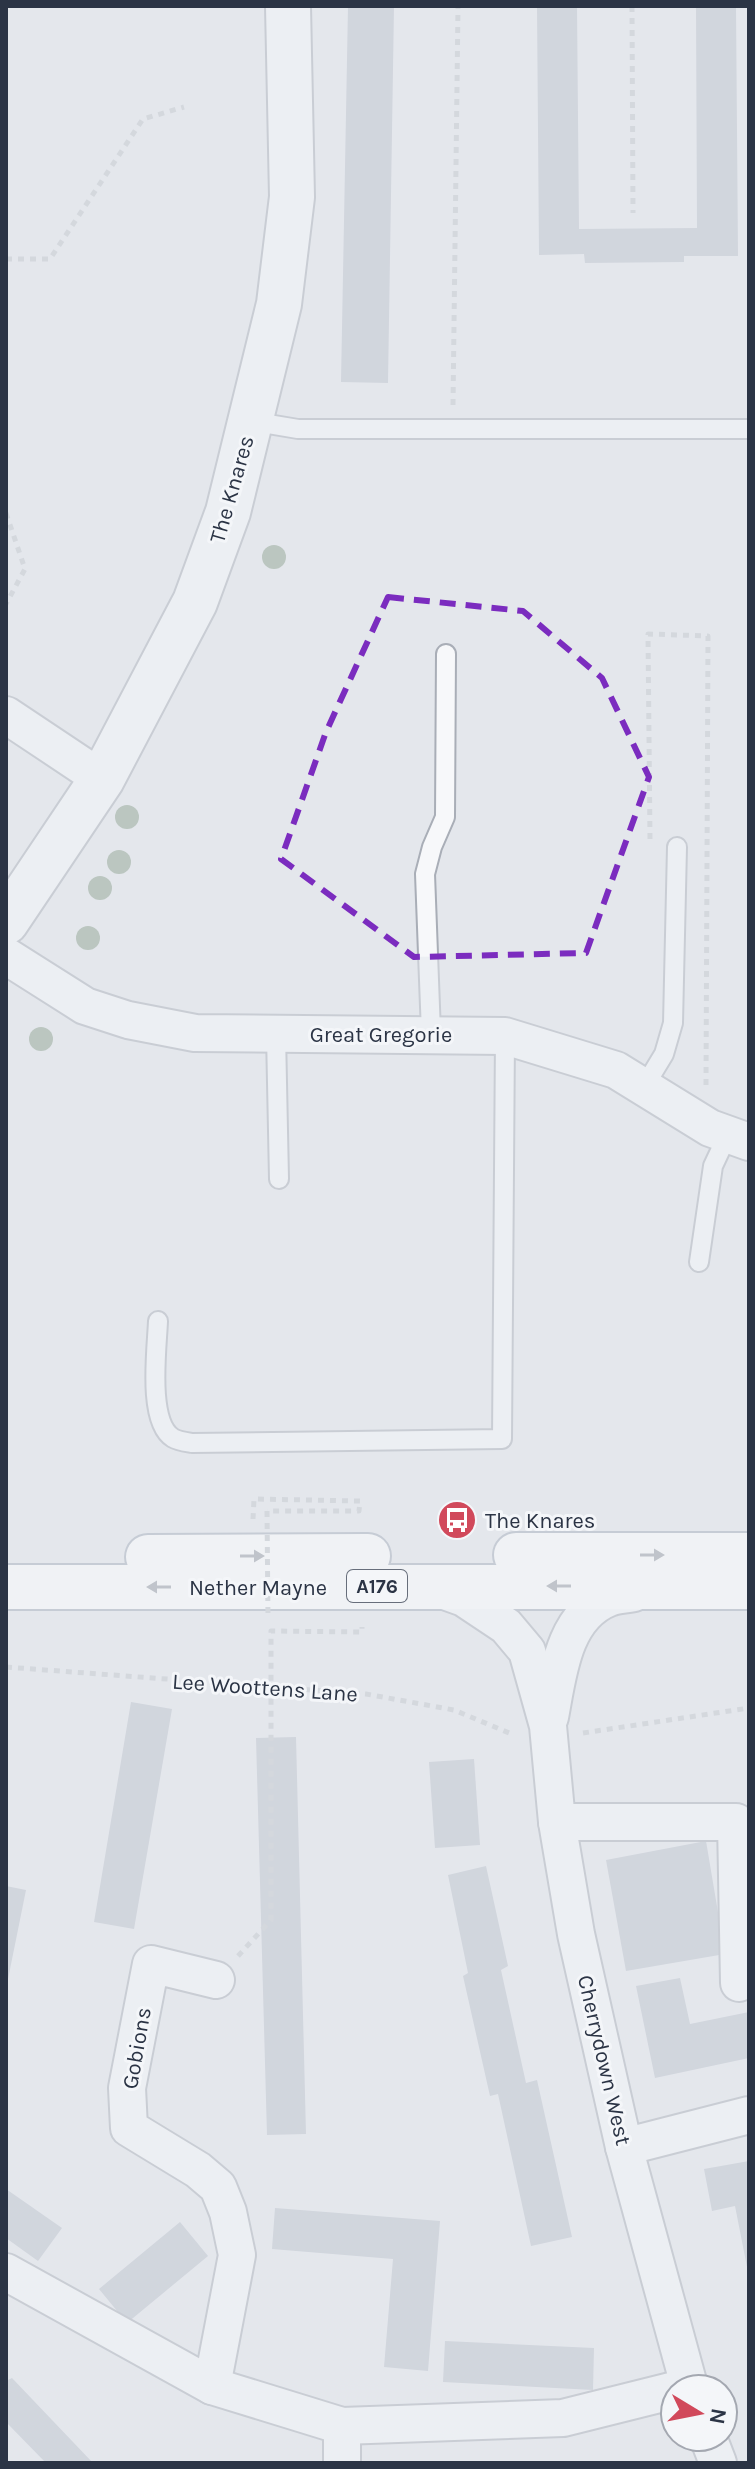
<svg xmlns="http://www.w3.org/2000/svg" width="755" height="2469" font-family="Karla,sans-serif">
	<rect width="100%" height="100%" fill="#e4e7ec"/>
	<!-- building -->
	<g fill="#bbc0ca">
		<path d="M348,6H394L388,383L341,382Z"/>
		<path d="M537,6H577L579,229L697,228L696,6H736L738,256H684V262L585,263L584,254L539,255Z"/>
		<path d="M131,1702L172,1709L134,1929L94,1922Z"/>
		<path d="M296,1737L306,2134L267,2135L256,1738Z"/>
		<path d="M474,1759L480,1845L435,1848L429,1762Z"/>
		<path d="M706,1841L725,1954L626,1971L606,1860Z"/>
		<path d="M486,1866L508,1966L501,1970L526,2083L537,2080L572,2237L531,2246L498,2094L490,2096L463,1976L468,1973L448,1875Z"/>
		<path d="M6,1886L26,1890L7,1984H6Z"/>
		<path d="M680,1978L690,2024L749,2012V2058L655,2078L636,1986Z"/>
		<path d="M749,2161V2271L748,2272L735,2206L712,2211L704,2169Z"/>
		<path d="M6,2189L62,2228L38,2261L6,2238Z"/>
		<path d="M275,2208L440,2221L428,2371L384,2367L393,2259L272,2249Z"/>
		<path d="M180,2222L208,2256L127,2323L99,2289Z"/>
		<path d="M445,2341L594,2348L593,2390L443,2382Z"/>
		<path d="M12,2378L93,2463H46L6,2422V2381Z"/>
	</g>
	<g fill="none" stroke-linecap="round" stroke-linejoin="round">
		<defs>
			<g id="service">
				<path d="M250,421L298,429H749"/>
				<path d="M431,1033L425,874L432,847L445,817L446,654"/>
				<path d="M276,1034L279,1179"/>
				<path d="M644,1087L664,1054L673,1023L677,847"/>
				<path d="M699,1262L713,1166L728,1134"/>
				<path d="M158,1321C157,1348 147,1422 173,1438C178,1441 186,1442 192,1443L502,1439L505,1036"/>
			</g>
			<g id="minor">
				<path d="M6,715L102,779"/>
				<path d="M6,956L85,1006L128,1020L195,1033L505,1036L616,1070L710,1128L749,1142"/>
				<path d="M436,1588L464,1598L506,1626L527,1651L548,1726L557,1822L576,1934L624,2147L690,2389"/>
				<path d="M550,1717C558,1675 563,1616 609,1598C616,1595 626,1595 634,1593"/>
				<path d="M557,1822H736L739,1983"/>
				<path d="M624,2147L749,2115"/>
				<path d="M6,2272L212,2386L342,2426L563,2418L675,2390"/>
				<path d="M212,2386L237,2255L228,2212L218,2187L198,2170L129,2128L127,2088L151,1964L216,1980"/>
				<path d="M708,2437L718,2463"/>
				<path d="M342,2463V2426"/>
			</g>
			<path id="tertiary" d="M6,922L102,779L195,602L228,512L279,304L292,197L288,6"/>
			<g id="primary">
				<path d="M516,1555H749"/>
				<path d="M148,1557L368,1556"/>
				<path d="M6,1587H749"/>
			</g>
		</defs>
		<!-- service casing -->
		<use href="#service" stroke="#a9aeb7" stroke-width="22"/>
		<!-- minor casing -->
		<use href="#minor" stroke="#a9aeb7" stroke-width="40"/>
		<!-- tertiary casing -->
		<use href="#tertiary" stroke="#a9aeb7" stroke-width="48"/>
		<!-- primary casing -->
		<use href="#primary" stroke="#a3abb8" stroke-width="48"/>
		<!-- path -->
		<g stroke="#c2c5cb" stroke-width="5" stroke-dasharray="6 6" stroke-linecap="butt">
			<path d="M632,6L633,213"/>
			<path d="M6,259H50L143,119L184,107"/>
			<path d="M453,405L458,6"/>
			<path d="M6,513L25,569L6,604"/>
			<path d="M650,839L648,634L708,636L706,1085"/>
			<path d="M253,1519L254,1499L360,1501L359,1511H267"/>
			<path d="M6,1667L366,1694L454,1710L514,1735"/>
			<path d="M583,1733L749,1708"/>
			<path d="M238,1956L271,1920V1631L362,1632V1627"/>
		</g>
		<!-- service -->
		<use href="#service" stroke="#f7f8fa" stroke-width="18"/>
		<!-- minor -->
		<use href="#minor" stroke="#f7f8fa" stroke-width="36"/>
		<!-- tertiary -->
		<use href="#tertiary" stroke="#f7f8fa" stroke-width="44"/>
		<!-- primary -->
		<use href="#primary" stroke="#fff" stroke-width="44"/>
		<!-- path-bridge -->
		<path stroke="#c2c5cb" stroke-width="5" stroke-dasharray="6 6" stroke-linecap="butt" d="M267,1511L268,1618"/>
	</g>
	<!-- trees -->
	<g fill="#899d89">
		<circle cx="274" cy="557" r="12"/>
		<circle cx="127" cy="817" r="12"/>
		<circle cx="119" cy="862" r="12"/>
		<circle cx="100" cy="888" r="12"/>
		<circle cx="88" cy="938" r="12"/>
		<circle cx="41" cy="1039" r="12"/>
	</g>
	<!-- one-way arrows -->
	<defs><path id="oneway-solid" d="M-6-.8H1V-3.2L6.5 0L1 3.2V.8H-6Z" transform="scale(2)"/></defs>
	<g fill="#959aa2">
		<use href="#oneway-solid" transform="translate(652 1555)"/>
		<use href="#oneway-solid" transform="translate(252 1556)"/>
		<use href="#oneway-solid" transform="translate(559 1586) rotate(-180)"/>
		<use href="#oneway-solid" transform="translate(159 1587) rotate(-180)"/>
	</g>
	<!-- marked area -->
	<path d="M0 0H755V2469H0ZM388,597L523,611L602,678L649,777L586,953L414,957L281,859L326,732Z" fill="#e4e7ec" fill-opacity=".55" fill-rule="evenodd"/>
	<path fill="none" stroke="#7b2cbf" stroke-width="6" stroke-dasharray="16 10" stroke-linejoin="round" d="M388,597L523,611L602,678L649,777L586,953L414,957L281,859L326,732Z"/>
	<!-- icons -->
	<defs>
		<symbol id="bus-disc" viewBox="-11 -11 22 22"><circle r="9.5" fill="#d1495b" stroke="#f4f6f9"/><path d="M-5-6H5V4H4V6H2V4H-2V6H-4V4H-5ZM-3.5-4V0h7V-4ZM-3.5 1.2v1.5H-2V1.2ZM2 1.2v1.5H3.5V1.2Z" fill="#fff"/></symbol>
	</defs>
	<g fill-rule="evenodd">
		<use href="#bus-disc" x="435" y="1498" width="44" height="44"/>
	</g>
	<g text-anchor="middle" stroke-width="6" stroke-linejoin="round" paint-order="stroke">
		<!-- shield labels -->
		<rect fill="#f4f6f9" stroke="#676e7b" stroke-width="2" x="347" y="1570" width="60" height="32" rx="6"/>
		<g font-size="20" font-weight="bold" fill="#2b3445">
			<text x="377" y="1593">A176</text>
		</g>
		<!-- street labels -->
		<g font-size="22" fill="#2b3445" stroke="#f4f6f9">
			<text transform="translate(231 489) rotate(-74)" y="8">The Knares</text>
			<text x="381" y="1042">Great Gregorie</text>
			<text x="258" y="1595">Nether Mayne</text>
			<text transform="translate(265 1687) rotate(4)" y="8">Lee Woottens Lane</text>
			<text transform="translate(136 2048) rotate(-80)" y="8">Gobions</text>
			<text transform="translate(605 2060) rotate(77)" y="8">Cherrydown West</text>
		</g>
		<!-- poi labels -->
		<g font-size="22" fill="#2b3445" stroke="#f4f6f9" text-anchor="start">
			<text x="485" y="1528">The Knares</text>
		</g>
	</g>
	<!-- border -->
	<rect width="755" height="2469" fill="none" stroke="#2b3445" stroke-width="16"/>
	<!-- north arrow -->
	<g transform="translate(699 2413) rotate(100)"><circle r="38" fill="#f4f6f9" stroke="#a4a8b1" stroke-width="2"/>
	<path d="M0-6L14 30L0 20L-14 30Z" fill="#d1495b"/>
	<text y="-12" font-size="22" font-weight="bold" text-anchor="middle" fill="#2b3445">N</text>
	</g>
</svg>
